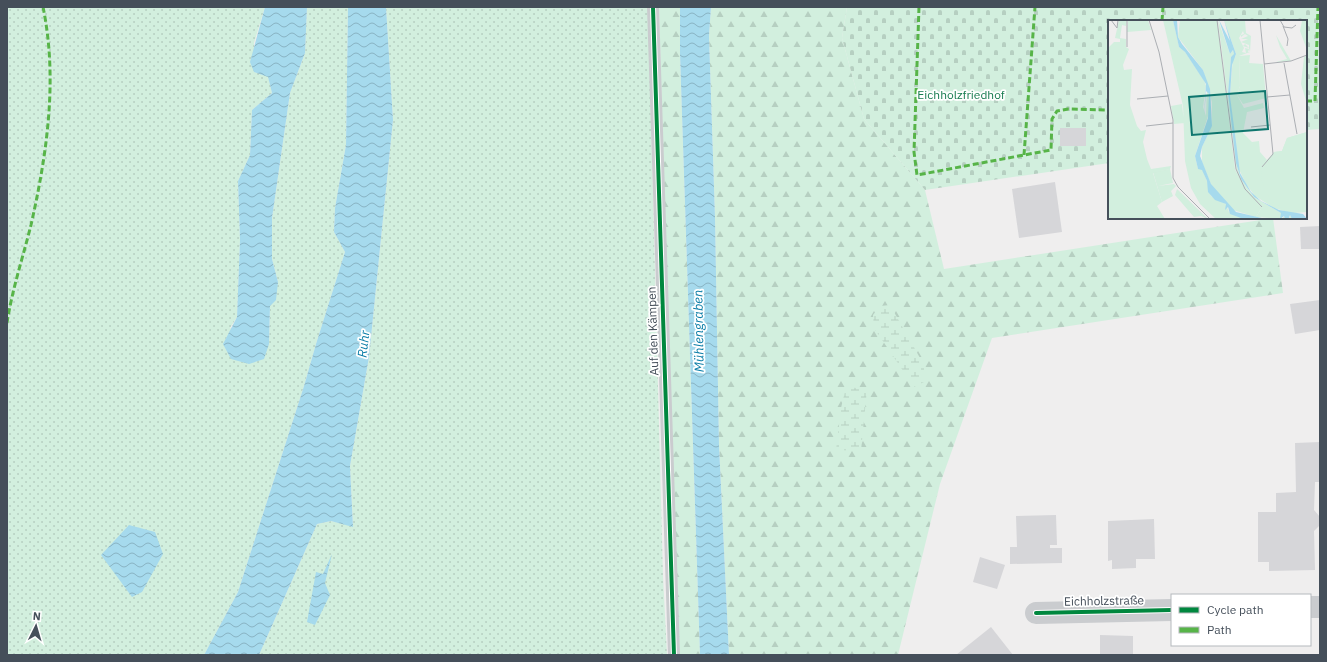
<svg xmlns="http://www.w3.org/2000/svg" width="1327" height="662" viewBox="0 0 1327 662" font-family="'IBM Plex Sans',sans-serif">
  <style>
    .grass { fill: url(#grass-dots) }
    .forest { fill: url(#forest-firs) }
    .wetland { fill: url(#wetland-marsh) }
    .cemetery { fill: url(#cemetery-stones) }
    .water { fill: url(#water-waves) }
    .building { fill: #d6d6d9 }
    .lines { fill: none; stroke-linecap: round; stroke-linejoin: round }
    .lane { stroke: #cacccf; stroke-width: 12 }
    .street { stroke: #cacccf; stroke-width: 22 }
    .quiet { stroke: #57b448; stroke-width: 3; stroke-dasharray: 6 3; stroke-linecap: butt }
    .cycleway-casing { stroke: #fff; stroke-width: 6 }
    .cycleway { stroke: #00873e; stroke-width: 4 }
    .labels { text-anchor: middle; stroke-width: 3.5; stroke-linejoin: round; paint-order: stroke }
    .park-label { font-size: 12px; fill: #167b4f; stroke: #fff }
    .street-label { font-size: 12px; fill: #454f5a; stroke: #fff }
    .water-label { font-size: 13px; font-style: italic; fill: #0b7da7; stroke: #fff }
    .inset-road { fill: none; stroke: #abaeb3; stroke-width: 1 }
    .view { fill: #0f766e; fill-opacity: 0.15; stroke: #0f766e; stroke-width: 2 }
    .inset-edge { fill: none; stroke: #454f5a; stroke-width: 2 }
  </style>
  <defs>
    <pattern id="grass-dots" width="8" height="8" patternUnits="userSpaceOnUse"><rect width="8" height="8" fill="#d2efde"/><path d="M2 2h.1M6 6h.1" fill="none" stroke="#b6cfc1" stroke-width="1.8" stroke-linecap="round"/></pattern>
    <pattern id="forest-firs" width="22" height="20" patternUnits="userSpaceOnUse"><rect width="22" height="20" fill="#d2efde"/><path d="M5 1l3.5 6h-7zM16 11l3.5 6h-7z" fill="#b6cfc1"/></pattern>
    <pattern id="wetland-marsh" width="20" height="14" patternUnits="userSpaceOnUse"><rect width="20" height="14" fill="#d2efde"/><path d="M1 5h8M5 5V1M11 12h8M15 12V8" fill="none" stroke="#b6cfc1"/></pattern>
    <pattern id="cemetery-stones" width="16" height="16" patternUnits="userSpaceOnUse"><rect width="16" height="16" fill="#d2efde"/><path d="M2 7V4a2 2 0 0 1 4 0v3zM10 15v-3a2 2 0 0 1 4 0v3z" fill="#b6cfc1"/></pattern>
    <pattern id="water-waves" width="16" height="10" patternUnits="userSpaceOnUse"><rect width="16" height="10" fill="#a6daed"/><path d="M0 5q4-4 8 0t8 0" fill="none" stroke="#89b3c3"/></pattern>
  </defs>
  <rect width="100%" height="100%" fill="#efeeee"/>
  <g class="grass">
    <path d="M 7,7 L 265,7 L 254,43 L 254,72 L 268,76 L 272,93 L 252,110 L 250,155 L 238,181 L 240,240 L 237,317 L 230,328 L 269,344 L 270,306 L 278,282 L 272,259 L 272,218 L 290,93 L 305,53 L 307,7 L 348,7 L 346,145 L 335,208 L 334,232 L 345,252 L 316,344 L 304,386 L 238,592 L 204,655 L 7,655 Z"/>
    <path d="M 386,7 L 648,7 L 663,576 L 667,655 L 259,655 L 317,524 L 331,521 L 353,526 L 350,466 L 369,357 L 393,120 Z"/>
  </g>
  <g class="forest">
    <path d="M 659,7 L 680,7 L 680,54 L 700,655 L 677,655 Z"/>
    <path d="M 711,7 L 847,7 L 842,38 L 864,119 L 925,190 L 944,269 L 1273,218 L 1283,293 L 992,338 L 940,484 L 898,655 L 729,655 L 719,445 L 715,217 L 709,36 Z"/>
  </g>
  <g class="wetland">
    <path d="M 890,305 L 924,365 L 924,382 L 914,387 L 874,328 L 873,315 L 880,306 Z"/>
    <path d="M 846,387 L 867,389 L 861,451 L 836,450 L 841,408 Z"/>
  </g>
  <path class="cemetery" d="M 847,7 L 1320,7 L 1320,129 L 1306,130 L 1306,21 L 1109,21 L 1109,163 L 925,190 L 864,119 L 842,38 Z"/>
  <g class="water">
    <path d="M 265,7 L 307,7 L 305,53 L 290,93 L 272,218 L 272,259 L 278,282 L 276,300 L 270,306 L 269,344 L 264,359 L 249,364 L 231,359 L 223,344 L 237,317 L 240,240 L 238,181 L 250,155 L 252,110 L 272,93 L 268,77 L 254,72 L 250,62 Z"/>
    <path d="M 348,7 L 386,7 L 393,120 L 369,357 L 350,466 L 353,527 L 331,521 L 317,524 L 259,655 L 204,655 L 238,592 L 304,386 L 316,344 L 345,252 L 334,232 L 335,208 L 346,145 Z"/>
    <path d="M 680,7 L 711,7 L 709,36 L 715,217 L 719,445 L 729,655 L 700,655 L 680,54 Z"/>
    <path d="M 129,525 L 155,532 L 163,554 L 142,592 L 132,597 L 101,555 Z"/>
    <path d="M 332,554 L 325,583 L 330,595 L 315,625 L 307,622 L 316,572 L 323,574 Z"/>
  </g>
  <g class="building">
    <rect x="1060" y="128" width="26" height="18"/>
    <path d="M 1055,182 L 1062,232 L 1019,238 L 1012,189 Z"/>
    <path d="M 1320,226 L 1320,249 L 1301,249 L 1300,227 Z"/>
    <path d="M 1320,300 L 1320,330 L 1295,334 L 1290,304 Z"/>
    <path d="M 1320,442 L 1320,482 L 1315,482 L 1314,510 L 1320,517 L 1320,525 L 1314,531 L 1315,570 L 1269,571 L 1269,562 L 1258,562 L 1258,512 L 1276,512 L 1276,493 L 1296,492 L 1295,443 Z"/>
    <path d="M 1056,515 L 1057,545 L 1050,545 L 1050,548 L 1062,548 L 1062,563 L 1010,564 L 1010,547 L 1017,547 L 1016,516 Z"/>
    <path d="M 1154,519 L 1155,559 L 1136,559 L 1136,568 L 1112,569 L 1112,560 L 1108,561 L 1108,521 Z"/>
    <path d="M 980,557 L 1005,565 L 997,589 L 973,582 Z"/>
    <path d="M 991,627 L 1013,655 L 956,655 Z"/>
    <path d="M 1100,635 L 1133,636 L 1133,655 L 1100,655 Z"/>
  </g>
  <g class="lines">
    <path class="lane" d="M 653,7 L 674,655"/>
    <g class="street">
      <path d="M 1310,607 L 1320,607"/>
      <path d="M 1036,613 L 1172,610"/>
    </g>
    <g class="quiet">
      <path d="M 919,7 L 914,152 L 917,175 L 1051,150 L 1052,119 L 1057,111 L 1068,109 L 1109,110"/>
      <path d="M 1162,21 L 1163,7"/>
      <path d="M 1306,101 L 1315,101 L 1318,7"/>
      <path d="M 1024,155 L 1035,7"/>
      <path d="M 7,323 C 12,290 23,257 31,225 C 47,154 58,79 43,7"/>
    </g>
    <g class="cycleway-casing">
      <g id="cycleway">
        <path d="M 653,7 L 674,655"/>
        <path d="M 1036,613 L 1172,610"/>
      </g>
    </g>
    <use href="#cycleway" class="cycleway"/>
  </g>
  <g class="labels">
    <g class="park-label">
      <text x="961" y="99">Eichholzfriedhof</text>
    </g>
    <g class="street-label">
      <text transform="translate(653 331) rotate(-92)" y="4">Auf den Kämpen</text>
      <text transform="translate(1104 601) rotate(-1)" y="4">Eichholzstraße</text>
    </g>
    <g class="water-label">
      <text transform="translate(698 331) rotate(-91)" y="5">Mühlengraben</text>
      <text transform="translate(363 344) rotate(-84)" y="5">Ruhr</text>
    </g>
  </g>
  <g transform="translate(1108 20)">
    <rect width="199" height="199" fill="#efeeee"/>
    <path d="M 20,0 L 40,0 L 43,10 L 19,12 ZM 55,0 L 65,0 L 71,27 L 77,32 L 96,60 L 98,66 L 95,87 L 98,96 L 99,70 L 101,74 L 102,90 L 87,136 L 90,149 L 94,149 L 99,161 L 103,176 L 118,184 L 121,192 L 128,196 L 143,199 L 108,199 L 92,184 L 83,168 L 77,141 L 75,86 ZM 72,0 L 109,0 L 127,149 L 136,167 L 154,187 L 148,197 L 125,190 L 104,167 L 94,142 L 94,127 L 104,105 L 104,82 L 95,50 L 70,17 ZM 74,84 L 76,103 L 66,104 L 63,86 ZM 62,149 L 65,163 L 50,166 L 66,164 L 68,166 L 63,171 L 65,176 L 54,182 L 45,152 ZM 69,169 L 100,199 L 93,196 L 86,197 L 67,175 Z" fill="#d2efde"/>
    <path d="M 11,0 L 19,0 L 18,6 L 14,5 L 12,18 L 18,19 L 18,27 L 21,29 L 15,45 L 16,50 L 24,49 L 22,85 L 29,106 L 33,111 L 38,110 L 35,122 L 39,139 L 43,149 L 63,146 L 62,149 L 45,153 L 54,182 L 49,186 L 57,199 L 0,199 L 0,28 L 6,22 L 12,22 L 12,19 L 7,18 ZM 110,0 L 122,34 L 125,30 L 127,37 L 128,34 L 116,0 L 137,0 L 138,13 L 143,16 L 142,32 L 131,36 L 132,66 L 129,75 L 136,88 L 155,83 L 156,88 L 139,92 L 135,113 L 144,122 L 151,121 L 152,132 L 159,140 L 166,132 L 174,131 L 179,118 L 199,112 L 199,192 L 187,193 L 186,196 L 184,199 L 174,199 L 176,196 L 177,199 L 179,198 L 179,196 L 181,198 L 183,195 L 184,198 L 186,196 L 182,195 L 180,197 L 178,195 L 177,198 L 177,195 L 175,195 L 173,199 L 148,197 L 154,187 L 136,167 L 129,153 ZM 135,11 L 136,14 L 133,15 L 133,17 L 137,14 L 140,16 L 133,19 L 140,19 L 133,22 L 141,25 L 141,28 L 137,24 L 135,26 L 141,28 L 142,32 L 140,32 L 141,29 L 137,28 L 138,33 L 134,32 L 136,28 L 131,18 ZM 125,36 L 122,76 L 129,143 L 120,73 L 123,37 ZM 128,143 L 138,164 L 147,176 L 166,188 L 186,194 L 174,193 L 173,196 L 173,193 L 146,177 L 133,159 ZM 192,0 L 199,0 L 199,30 L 192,11 L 194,1 ZM 166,5 L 168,15 L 183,41 L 168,42 L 179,39 L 172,27 L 168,15 Z" fill="#d2efde" fill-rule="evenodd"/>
    <path d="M 142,35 L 141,43 L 155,44 L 158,78 L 135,84 L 129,75 L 132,66 L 131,36 Z" fill="#d2efde"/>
    <path d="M 199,35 L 199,84 L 193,64 L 196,37 ZM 199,112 L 199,189 L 179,191 L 163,181 L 153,160 L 154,150 L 165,137 L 166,132 L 174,131 L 179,118 Z" fill="#d2efde"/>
    <path d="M 65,0 L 69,0 L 70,17 L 74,24 L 95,50 L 102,69 L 104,106 L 94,127 L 92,136 L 103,164 L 128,192 L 158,199 L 133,198 L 122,194 L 120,187 L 117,190 L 118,184 L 107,180 L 100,172 L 99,161 L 94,150 L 90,149 L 87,136 L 100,98 L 101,74 L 98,71 L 96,97 L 98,64 L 77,32 L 71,27 ZM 111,0 L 122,21 L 116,0 L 128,34 L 124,45 L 122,76 L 132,153 L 143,172 L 153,181 L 171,190 L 195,194 L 199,199 L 184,199 L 182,195 L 181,198 L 177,199 L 176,196 L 172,199 L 173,193 L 146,177 L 133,159 L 128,143 L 120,73 L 123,37 L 126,34 L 125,30 L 122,34 Z" fill="#a6daed"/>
    <path class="inset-road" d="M 3,0 L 9,8 L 10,0M 41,0 L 51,32 L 65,100 L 65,158 L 70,167 L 102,199M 109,0 L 128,149 L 137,169 L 154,187M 152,0 L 165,134 L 154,147M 172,0 L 176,7 L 184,8 L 188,5M 175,6 L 180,19 L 179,26M 19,27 L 19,0M 176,43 L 189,114M 156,44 L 183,41 L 199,35M 159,77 L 182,75M 29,79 L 60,76M 38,106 L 65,103M 143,107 L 162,105"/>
    <path class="view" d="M 157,71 L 160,109 L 84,115 L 81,77 Z"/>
    <rect width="199" height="199" class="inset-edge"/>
  </g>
  <rect width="1327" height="662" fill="none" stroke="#454f5a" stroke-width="16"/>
  <rect x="1171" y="594" width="140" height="52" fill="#ffffff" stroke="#b5b9bd"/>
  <rect x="1179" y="607" width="20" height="6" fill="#00873e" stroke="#b5b9bd"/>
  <text x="1207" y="614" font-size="12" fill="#454f5a">Cycle path</text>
  <rect x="1179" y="627" width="20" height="6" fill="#57b448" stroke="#b5b9bd"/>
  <text x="1207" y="634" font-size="12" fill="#454f5a">Path</text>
  <g transform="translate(36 626) rotate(5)" stroke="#ffffff" stroke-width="3" paint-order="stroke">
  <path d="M0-3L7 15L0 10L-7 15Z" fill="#454f5a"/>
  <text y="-6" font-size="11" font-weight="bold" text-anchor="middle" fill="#454f5a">N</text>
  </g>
</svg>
